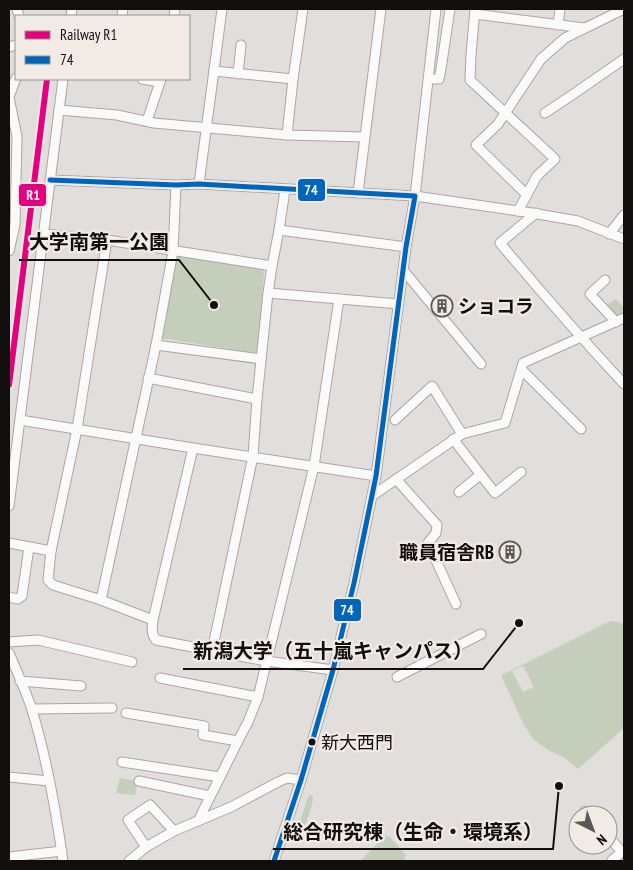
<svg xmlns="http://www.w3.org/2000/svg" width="633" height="870" viewBox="0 0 633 870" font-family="'PT Sans Narrow','Noto Sans JP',sans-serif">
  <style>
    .green { fill: #c4cebb; fill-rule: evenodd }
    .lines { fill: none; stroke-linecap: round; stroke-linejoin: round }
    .minor-casing { stroke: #a9a6a4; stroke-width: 11 }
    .minor { stroke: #fbfafa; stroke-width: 9 }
    .bus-1-casing { stroke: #f2ebe5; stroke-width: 9 }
    .bus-1 { stroke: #0065bd; stroke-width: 5 }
    .rail-1-casing { stroke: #f2ebe5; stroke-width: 10 }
    .rail-1 { stroke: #e5007d; stroke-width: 6 }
    .bus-dot { fill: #110e0d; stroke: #f2ebe5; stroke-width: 2 }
    .labels { text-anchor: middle; stroke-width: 4.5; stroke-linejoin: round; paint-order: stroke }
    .bus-label { font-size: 18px; fill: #110e0d; stroke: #f2ebe5; text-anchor: start }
    .poi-label { font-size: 19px; font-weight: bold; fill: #110e0d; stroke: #f2ebe5; text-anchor: start }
    .leader { fill: none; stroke: #110e0d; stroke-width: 2 }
    .callout-dot { fill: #110e0d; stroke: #f2ebe5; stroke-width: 2 }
    .callout-label { font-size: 20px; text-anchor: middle; font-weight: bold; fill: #110e0d; stroke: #f2ebe5; stroke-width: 4.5; stroke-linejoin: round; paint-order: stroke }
    .line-badge { stroke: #f2ebe5; stroke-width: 2 }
    .badge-label { font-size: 14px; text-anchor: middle; font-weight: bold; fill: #fff }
  </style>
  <rect width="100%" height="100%" fill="#e2dedb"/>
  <g class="green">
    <path d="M 177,256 L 262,269 L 264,273 L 258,350 L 254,353 L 161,338 L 176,258 Z"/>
    <path d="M 616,299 L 624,308 L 624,316 L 616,320 L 604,307 Z"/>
    <path d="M 612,621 L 622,623 L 624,626 L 624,726 L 623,729 L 578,769 L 565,758 L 548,750 L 534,740 L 524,725 L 502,678 L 502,675 L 606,623 ZM 523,666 L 534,687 L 523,692 L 512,671 Z"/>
    <path d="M 120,778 L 138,781 L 135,795 L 116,793 Z"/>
    <path d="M 310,795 L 313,796 L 312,805 L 302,835 L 297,838 L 295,837 L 308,797 Z"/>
    <path d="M 385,836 L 390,837 L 406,855 L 404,861 L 360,861 Z"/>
  </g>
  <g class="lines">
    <g class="minor-casing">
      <g id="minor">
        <path d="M 17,9 L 19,16"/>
        <path d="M 436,9 L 415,196 L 532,213 L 578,221 L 624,239"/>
        <path d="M 475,9 L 471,55 L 470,80 L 555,159 L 537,176 L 518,211"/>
        <path d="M 475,14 L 584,28"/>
        <path d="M 71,16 L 72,9"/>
        <path d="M 122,16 L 123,9"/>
        <path d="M 174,16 L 175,9"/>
        <path d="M 558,25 L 560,9"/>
        <path d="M 9,47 L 16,45"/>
        <path d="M 214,71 L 293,79"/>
        <path d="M 238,74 L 241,45"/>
        <path d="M 142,79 L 160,82"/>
        <path d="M 429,79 L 439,79 L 441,69 L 450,9"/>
        <path d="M 9,97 L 16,78"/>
        <path d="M 9,98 L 17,136 L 15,225 L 9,251"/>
        <path d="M 59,110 L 117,115 L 154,123 L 287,135 L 364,137"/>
        <path d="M 545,113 L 575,93 L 624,59"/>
        <path d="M 147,121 L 161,79"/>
        <path d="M 287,135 L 293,79 L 303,9"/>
        <path d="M 50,180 L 176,185 L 199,184 L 415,196 L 406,247 L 376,476 L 354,583 L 333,670 L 301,780 L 274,861"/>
        <path d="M 199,184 L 222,9"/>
        <path d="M 358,193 L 381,9"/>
        <path d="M 527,195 L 476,145 L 498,124 L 541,59 L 565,38 L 622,10 L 624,9"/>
        <path d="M 536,213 L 500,243 C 540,291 581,338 624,384"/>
        <path d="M 279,230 L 406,247"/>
        <path d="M 44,234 L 107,240 L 272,266"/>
        <path d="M 609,234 L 624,215"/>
        <path d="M 404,271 L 481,364"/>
        <path d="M 605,280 L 590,294 L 616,322"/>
        <path d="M 268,293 L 399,304"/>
        <path d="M 156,345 L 261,359"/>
        <path d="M 522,370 L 581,429"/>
        <path d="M 148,378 L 257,399"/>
        <path d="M 20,420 L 193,448 L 376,476"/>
        <path d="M 395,420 L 432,386 L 462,434"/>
        <path d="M 453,439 L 495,493 L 521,472"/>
        <path d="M 193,448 L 153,620 C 152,627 151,634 156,640 L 266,661 L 333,670"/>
        <path d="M 396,479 L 437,525 L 436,533 L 428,543 L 456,604"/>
        <path d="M 459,492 L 480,475"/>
        <path d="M 372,496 L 462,434 L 505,423 L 523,363 L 624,318"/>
        <path d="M 9,506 L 63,79"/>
        <path d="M 9,543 L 51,551 L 48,580 L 53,585 L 101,600 L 153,620"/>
        <path d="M 51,551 L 77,429 L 107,240"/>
        <path d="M 9,597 L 18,599 L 22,596 L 29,547"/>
        <path d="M 101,600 L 156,345 L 173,251 L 176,185"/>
        <path d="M 9,642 L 38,640 L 132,662"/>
        <path d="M 212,651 L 253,456 L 257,399 L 268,293 L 272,266 L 279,230 L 285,190"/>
        <path d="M 9,653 C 17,672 26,691 32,710 C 47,759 56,811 63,861"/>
        <path d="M 397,677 L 481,634"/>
        <path d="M 160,678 L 258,697"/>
        <path d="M 20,681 L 81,686"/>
        <path d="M 32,709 L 112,708"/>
        <path d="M 126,713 L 204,726 L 203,735 L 238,741"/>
        <path d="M 122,762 L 220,777"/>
        <path d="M 9,777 L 49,781"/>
        <path d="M 139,781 L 210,796"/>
        <path d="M 585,811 L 589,815"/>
        <path d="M 200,820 L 200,817 L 238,741 L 248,722 L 258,697 L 314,466 L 339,299"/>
        <path d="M 608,836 L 622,852 L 612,860 L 612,861"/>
        <path d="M 146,847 L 128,820 L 150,805 L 174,831"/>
        <path d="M 9,857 L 62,851"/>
        <path d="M 129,861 L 146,847 L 174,831 L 231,807 L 278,782 L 287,778 L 301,780"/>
      </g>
    </g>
    <use href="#minor" class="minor"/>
    <g class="bus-1-casing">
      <path id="bus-1" d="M 50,180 L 176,185 L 199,184 L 415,196 L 406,247 L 376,476 L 354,583 L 333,670 L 301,780 L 274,861"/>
    </g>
    <use href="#bus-1" class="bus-1"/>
    <g class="rail-1-casing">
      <path id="rail-1" d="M 9,385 L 47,79"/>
    </g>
    <use href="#rail-1" class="rail-1"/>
  </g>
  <defs>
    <g id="building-ring" transform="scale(1.125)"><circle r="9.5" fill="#f2ebe5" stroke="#5a5755" stroke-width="1.5"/><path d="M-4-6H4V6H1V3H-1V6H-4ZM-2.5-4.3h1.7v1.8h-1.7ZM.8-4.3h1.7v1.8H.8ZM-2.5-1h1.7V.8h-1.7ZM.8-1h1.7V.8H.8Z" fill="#5a5755"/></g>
  </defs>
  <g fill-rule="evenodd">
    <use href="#building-ring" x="442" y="306"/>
    <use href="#building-ring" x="510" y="552"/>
  </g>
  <circle class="bus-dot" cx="312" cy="742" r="4.5"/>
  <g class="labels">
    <g class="bus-label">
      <text x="321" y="749">新大西門</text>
    </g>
    <g class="poi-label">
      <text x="458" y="313">ショコラ</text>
      <text x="494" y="559" text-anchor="end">職員宿舎RB</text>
    </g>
  </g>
  <path class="leader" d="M214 305L179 260H19M519 623L483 669H183M559 786L553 849H273"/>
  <g class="callout-dot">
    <circle cx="214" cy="305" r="5"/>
    <circle cx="519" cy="623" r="5"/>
    <circle cx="559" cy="786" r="5"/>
  </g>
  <g class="callout-label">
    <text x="99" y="249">大学南第一公園</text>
    <text x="333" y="658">新潟大学（五十嵐キャンパス）</text>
    <text x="413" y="839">総合研究棟（生命・環境系）</text>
  </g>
  <g class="line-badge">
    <rect x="297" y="178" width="29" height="24" rx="5" fill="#0065bd"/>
    <rect x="18" y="183" width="29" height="24" rx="5" fill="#e5007d"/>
    <rect x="333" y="598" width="29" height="24" rx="5" fill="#0065bd"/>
  </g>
  <g class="badge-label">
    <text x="311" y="195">74</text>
    <text x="33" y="200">R1</text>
    <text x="347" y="615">74</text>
  </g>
  <rect width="633" height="870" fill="none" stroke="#110e0d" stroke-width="20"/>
  <rect x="15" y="15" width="175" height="65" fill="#f2ebe5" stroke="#98938f"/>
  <rect x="25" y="31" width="25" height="8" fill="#e5007d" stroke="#98938f"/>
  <text x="60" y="40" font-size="15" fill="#110e0d">Railway R1</text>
  <rect x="25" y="56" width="25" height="8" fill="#0065bd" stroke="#98938f"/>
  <text x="60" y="65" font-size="15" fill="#110e0d">74</text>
  <g transform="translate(593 830) rotate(138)"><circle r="24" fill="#f2ebe5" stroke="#98938f"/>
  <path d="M0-4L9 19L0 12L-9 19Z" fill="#5a5755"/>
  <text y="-8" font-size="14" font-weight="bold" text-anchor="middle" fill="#110e0d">N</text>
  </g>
</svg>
